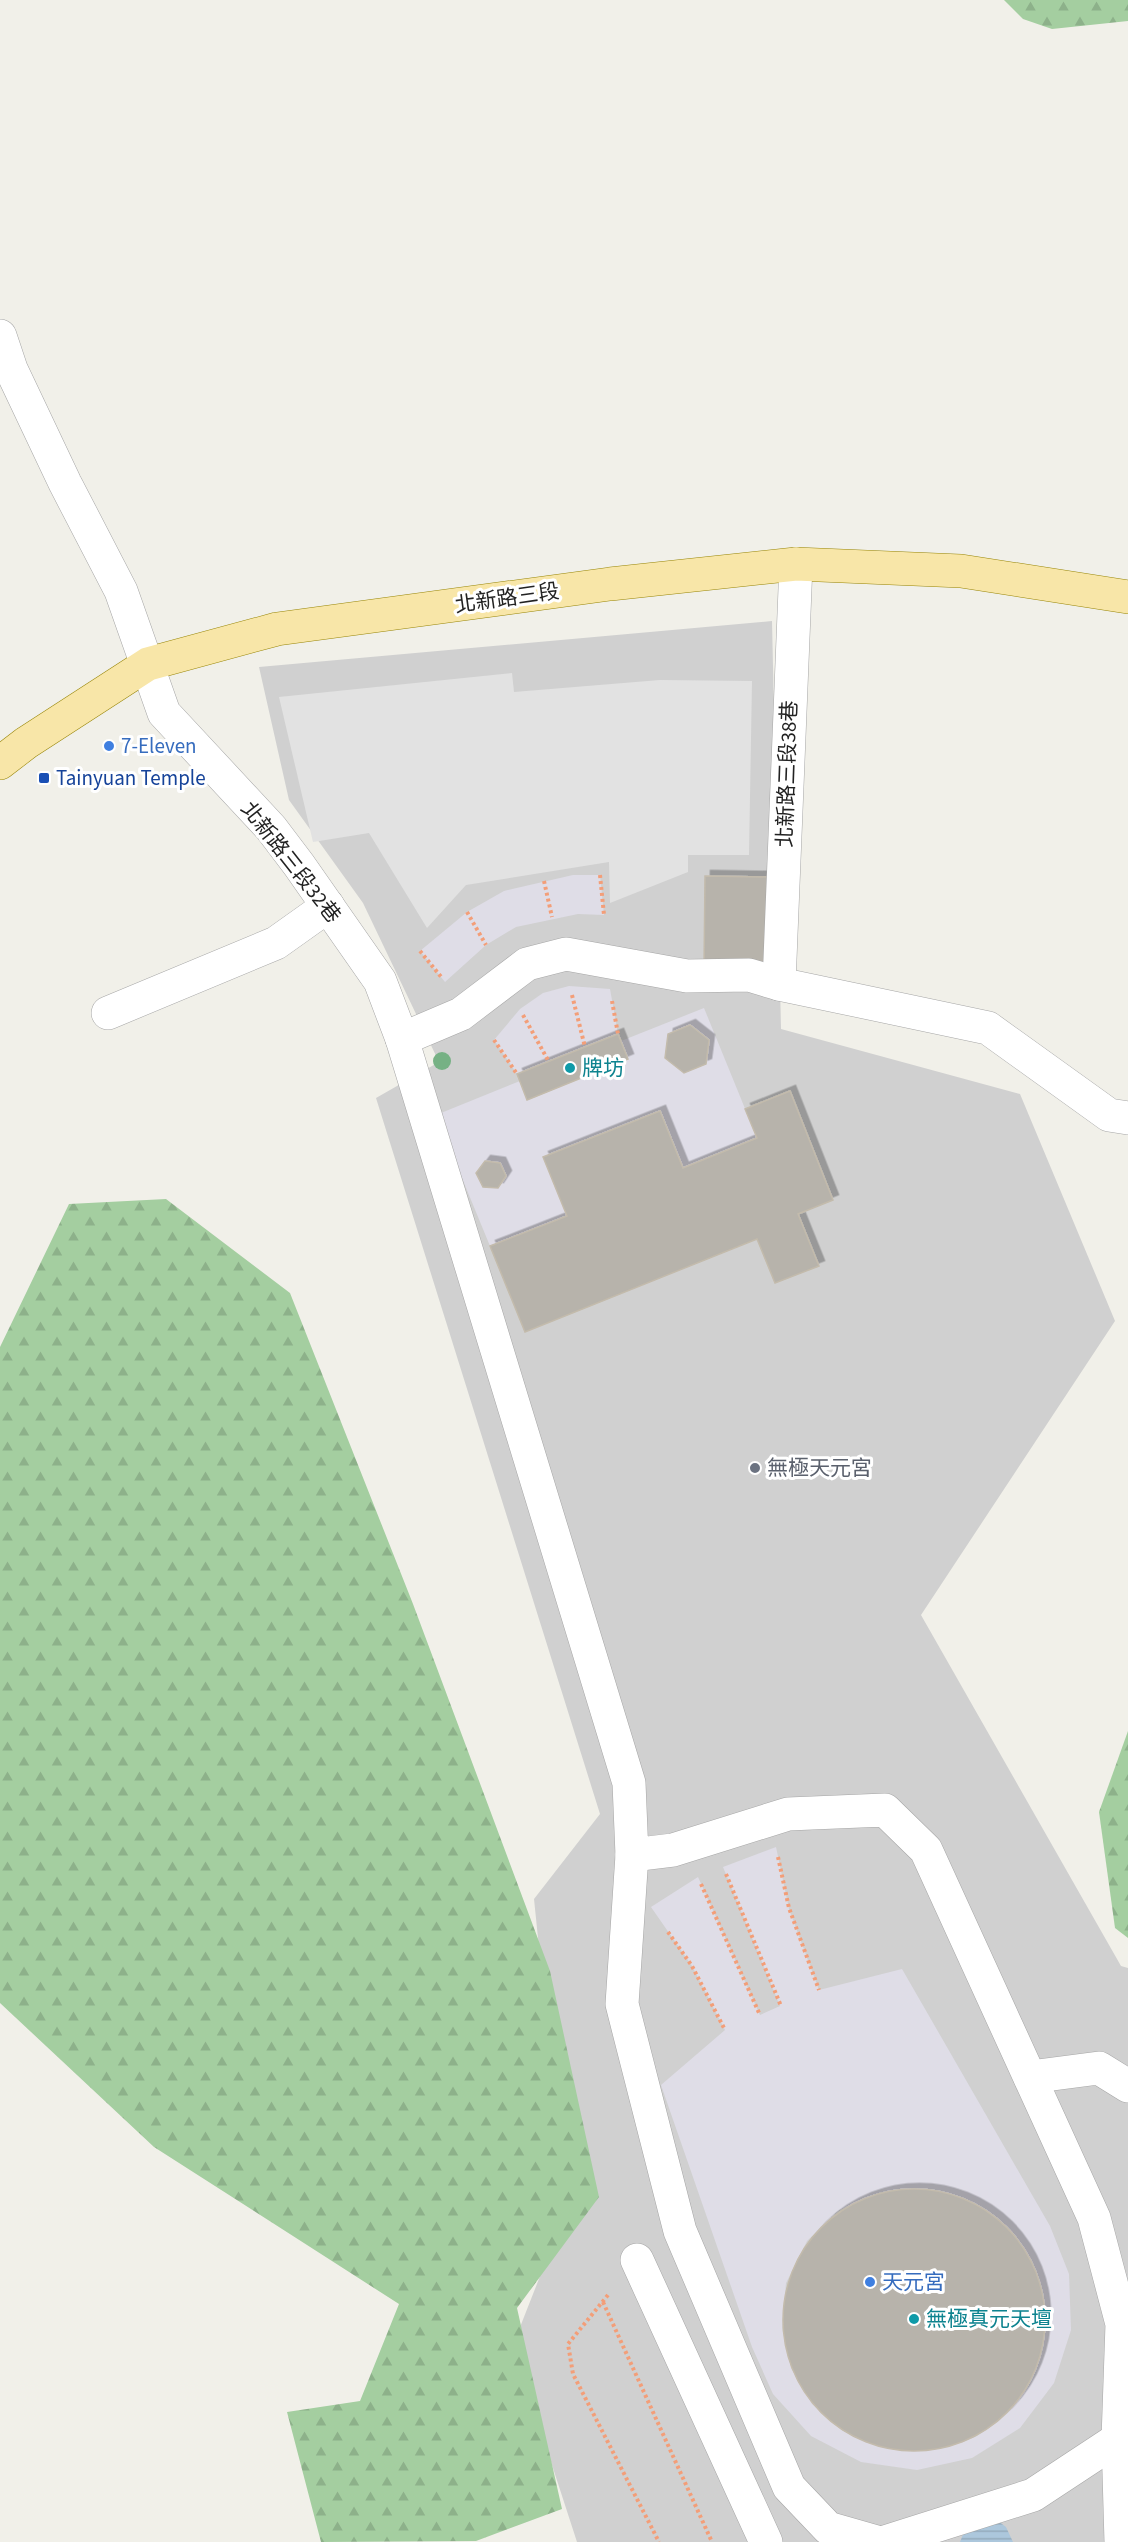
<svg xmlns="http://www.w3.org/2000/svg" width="1128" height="2542" viewBox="0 0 1128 2542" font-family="'Source Sans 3','Noto Sans TC',sans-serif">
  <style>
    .religious { fill: #d0d0d0 }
    .forest { fill: url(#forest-firs) }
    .parking { fill: #e2e2e2 }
    .plaza { fill: #dfdde7; fill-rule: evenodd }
    .water { fill: url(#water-rules) }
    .building { fill: #b7b3ab; stroke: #c3bbac; stroke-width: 1.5; filter: url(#shadow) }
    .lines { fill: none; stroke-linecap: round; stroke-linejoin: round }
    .minor-casing { stroke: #a6a6a6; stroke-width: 34 }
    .major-casing { stroke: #988608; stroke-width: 34 }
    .path { stroke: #f39e78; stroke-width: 4; stroke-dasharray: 3 3; stroke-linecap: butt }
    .minor { stroke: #fff; stroke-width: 33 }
    .major { stroke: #f8e6a8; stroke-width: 33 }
    .tree { fill: #76b184 }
    .shop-dot { fill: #3f7fe0; stroke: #fff; stroke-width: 2 }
    .transit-dot { fill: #1a4fb4; stroke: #fff; stroke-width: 2 }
    .culture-dot { fill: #0f9aa8; stroke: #fff; stroke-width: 2 }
    .worship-dot { fill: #6b7280; stroke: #fff; stroke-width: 2 }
    .labels { text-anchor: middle; stroke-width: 6; stroke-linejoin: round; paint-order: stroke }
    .street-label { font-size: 21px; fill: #222; stroke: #fff }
    .shop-label { font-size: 21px; fill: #366cbe; stroke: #fff; text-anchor: start }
    .transit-label { font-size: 21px; fill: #164399; stroke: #fff; text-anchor: start }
    .culture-label { font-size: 21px; fill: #0d838f; stroke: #fff; text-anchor: start }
    .worship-label { font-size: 21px; fill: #5b616d; stroke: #fff; text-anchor: start }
  </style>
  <defs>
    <pattern id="forest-firs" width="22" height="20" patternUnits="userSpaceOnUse" patternTransform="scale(1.5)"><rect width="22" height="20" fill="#a4cea0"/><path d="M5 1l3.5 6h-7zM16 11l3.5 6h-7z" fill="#8db18a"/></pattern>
    <pattern id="water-rules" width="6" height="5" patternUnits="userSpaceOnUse" patternTransform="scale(1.5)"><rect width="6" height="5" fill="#acc7dc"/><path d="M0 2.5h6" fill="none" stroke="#94abbc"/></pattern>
    <filter id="shadow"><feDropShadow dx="5.5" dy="-5.5" stdDeviation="0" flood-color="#0004"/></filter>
  </defs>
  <rect width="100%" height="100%" fill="#f1f0e9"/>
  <path class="religious" d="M 772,621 L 781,1029 L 1020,1094 L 1115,1321 L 921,1615 L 1121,1966 L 1128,1968 L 1128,2542 L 577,2542 L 513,2345 L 566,2210 L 534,1899 L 600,1814 L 376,1098 L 439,1062 L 363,903 L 289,800 L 259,667 Z"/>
  <g class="forest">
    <path d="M 1004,0 L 1128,0 L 1128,21 L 1052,29 L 1023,19 Z"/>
    <path d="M 166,1199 L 290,1293 L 413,1604 L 550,1971 L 599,2197 L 517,2308 L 562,2509 L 476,2541 L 321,2542 L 287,2412 L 360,2401 L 399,2304 L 154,2147 L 0,2003 L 0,1347 L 69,1204 Z"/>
    <path d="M 1128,1731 L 1128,1938 L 1115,1928 L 1099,1812 Z"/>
  </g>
  <path class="parking" d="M 512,673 L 514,692 L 660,680 L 752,681 L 749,855 L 688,855 L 688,872 L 610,903 L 609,862 L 466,885 L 427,928 L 369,833 L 313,842 L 279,697 Z"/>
  <g class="plaza">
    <path d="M 573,875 L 600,875 L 604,915 L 578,914 L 516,927 L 486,945 L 445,982 L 420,951 L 467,912 L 504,891 Z"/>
    <path d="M 569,986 L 610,989 L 618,1034 L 517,1074 L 494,1040 L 520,1009 L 543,993 Z"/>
    <path d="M 704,1008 L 757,1138 L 683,1168 L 659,1111 L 543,1157 L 567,1216 L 490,1246 L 436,1115 L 520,1081 L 528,1100 L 628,1059 L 621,1041 ZM 690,1025 L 709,1040 L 706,1064 ZM 485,1161 L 500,1163 L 506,1176 L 498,1188 L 483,1187 L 476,1173 Z"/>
    <path d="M 776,1847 L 789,1909 L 819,1990 L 902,1969 L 1050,2226 L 1069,2274 L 1071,2330 L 1054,2383 L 1020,2428 L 972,2458 L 917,2470 L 861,2462 L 811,2436 L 773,2394 L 752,2347 L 661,2085 L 725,2030 L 692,1966 L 651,1907 L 698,1877 L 760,2015 L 780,2006 L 723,1867 ZM 927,2189 L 971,2201 L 1008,2228 L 1034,2266 L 1045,2310 L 1042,2352 L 1026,2390 L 999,2421 L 977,2436 L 963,2442 L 923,2451 L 882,2447 L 843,2431 L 812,2404 L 791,2368 L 782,2328 L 786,2283 L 807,2241 L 839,2210 L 881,2192 Z"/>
  </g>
  <path class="water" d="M 998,2521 L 1006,2527 L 1013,2542 L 960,2542 L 964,2532 Z"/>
  <g class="building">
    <path d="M 705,876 L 771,877 L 770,970 L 704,969 Z"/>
    <path d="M 690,1025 L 709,1040 L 706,1064 L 684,1073 L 665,1058 L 668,1034 Z"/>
    <path d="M 618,1034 L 628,1059 L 527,1100 L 517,1074 Z"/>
    <path d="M 790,1091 L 833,1200 L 798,1214 L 819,1266 L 775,1283 L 757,1239 L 525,1332 L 490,1246 L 567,1216 L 543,1157 L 660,1111 L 683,1168 L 757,1138 L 745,1109 Z"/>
    <path d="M 485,1161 L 500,1163 L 506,1176 L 498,1188 L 483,1187 L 476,1173 Z"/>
    <circle cx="914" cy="2320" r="131"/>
  </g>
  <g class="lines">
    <g class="minor-casing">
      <g id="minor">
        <path d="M 0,336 L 11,369 L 65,483 L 121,591 L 164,713 L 271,828 L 299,865 L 380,981 L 402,1039 L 629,1783 L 632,1855 L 673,1850 L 788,1814 L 885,1810 L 926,1850 L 1094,2218 L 1122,2324 L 1118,2439 L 1121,2542"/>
        <path d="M 779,984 L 796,564"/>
        <path d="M 108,1013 L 276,943 L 328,906"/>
        <path d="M 402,1039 L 461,1014 L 527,964 L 566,954 L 687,976 L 749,975 L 779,984 L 988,1028 L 1109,1115 L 1128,1118"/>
        <path d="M 632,1855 L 622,2004 L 680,2231 L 789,2487 L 828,2528 L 877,2542"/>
        <path d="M 1030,2077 L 1099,2068 L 1128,2086"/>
        <path d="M 637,2260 L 766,2542"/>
        <path d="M 885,2542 L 1033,2495 L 1118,2439 L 1128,2440"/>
      </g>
    </g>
    <g class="major-casing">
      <path id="major" d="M 0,763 L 26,743 L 148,664 L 277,629 L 610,584 L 796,564 L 961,571 L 1128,597"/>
    </g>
    <g class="path">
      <path d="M 600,875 L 604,915"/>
      <path d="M 544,881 L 552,917"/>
      <path d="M 467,912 L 486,945"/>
      <path d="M 420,951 L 442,978"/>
      <path d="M 572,995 L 585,1047"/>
      <path d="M 612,1001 L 618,1034"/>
      <path d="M 523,1015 L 549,1062"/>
      <path d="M 494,1040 L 517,1074"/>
      <path d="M 778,1857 L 789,1908 L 819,1990"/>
      <path d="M 726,1874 L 781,2006"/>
      <path d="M 701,1884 L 760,2015"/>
      <path d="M 668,1932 L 692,1966 L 725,2030"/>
      <path d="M 608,2295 L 568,2344 L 573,2374 L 659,2542"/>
      <path d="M 603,2302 L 712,2542"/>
    </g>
    <use href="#minor" class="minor"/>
    <use href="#major" class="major"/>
  </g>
  <circle class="tree" cx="442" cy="1061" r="9"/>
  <g class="shop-dot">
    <circle cx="109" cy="746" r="6"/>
    <circle cx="870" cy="2282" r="6"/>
  </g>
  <rect class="transit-dot" x="38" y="772" width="12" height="12" rx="3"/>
  <g class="culture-dot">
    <circle cx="570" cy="1068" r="6"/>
    <circle cx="914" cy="2319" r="6"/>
  </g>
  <circle class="worship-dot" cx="755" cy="1468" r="6"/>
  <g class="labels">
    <g class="street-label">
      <text transform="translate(507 598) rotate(-8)" y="7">北新路三段</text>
      <text transform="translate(787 774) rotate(-88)" y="7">北新路三段38巷</text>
      <text transform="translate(291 862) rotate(52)" y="7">北新路三段32巷</text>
    </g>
    <g class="shop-label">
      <text x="121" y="753">7-Eleven</text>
      <text x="882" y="2289">天元宮</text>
    </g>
    <g class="transit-label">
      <text x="56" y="785">Tainyuan Temple</text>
    </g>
    <g class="culture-label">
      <text x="582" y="1075">牌坊</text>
      <text x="926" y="2326">無極真元天壇</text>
    </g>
    <g class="worship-label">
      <text x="767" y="1475">無極天元宮</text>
    </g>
  </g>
</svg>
